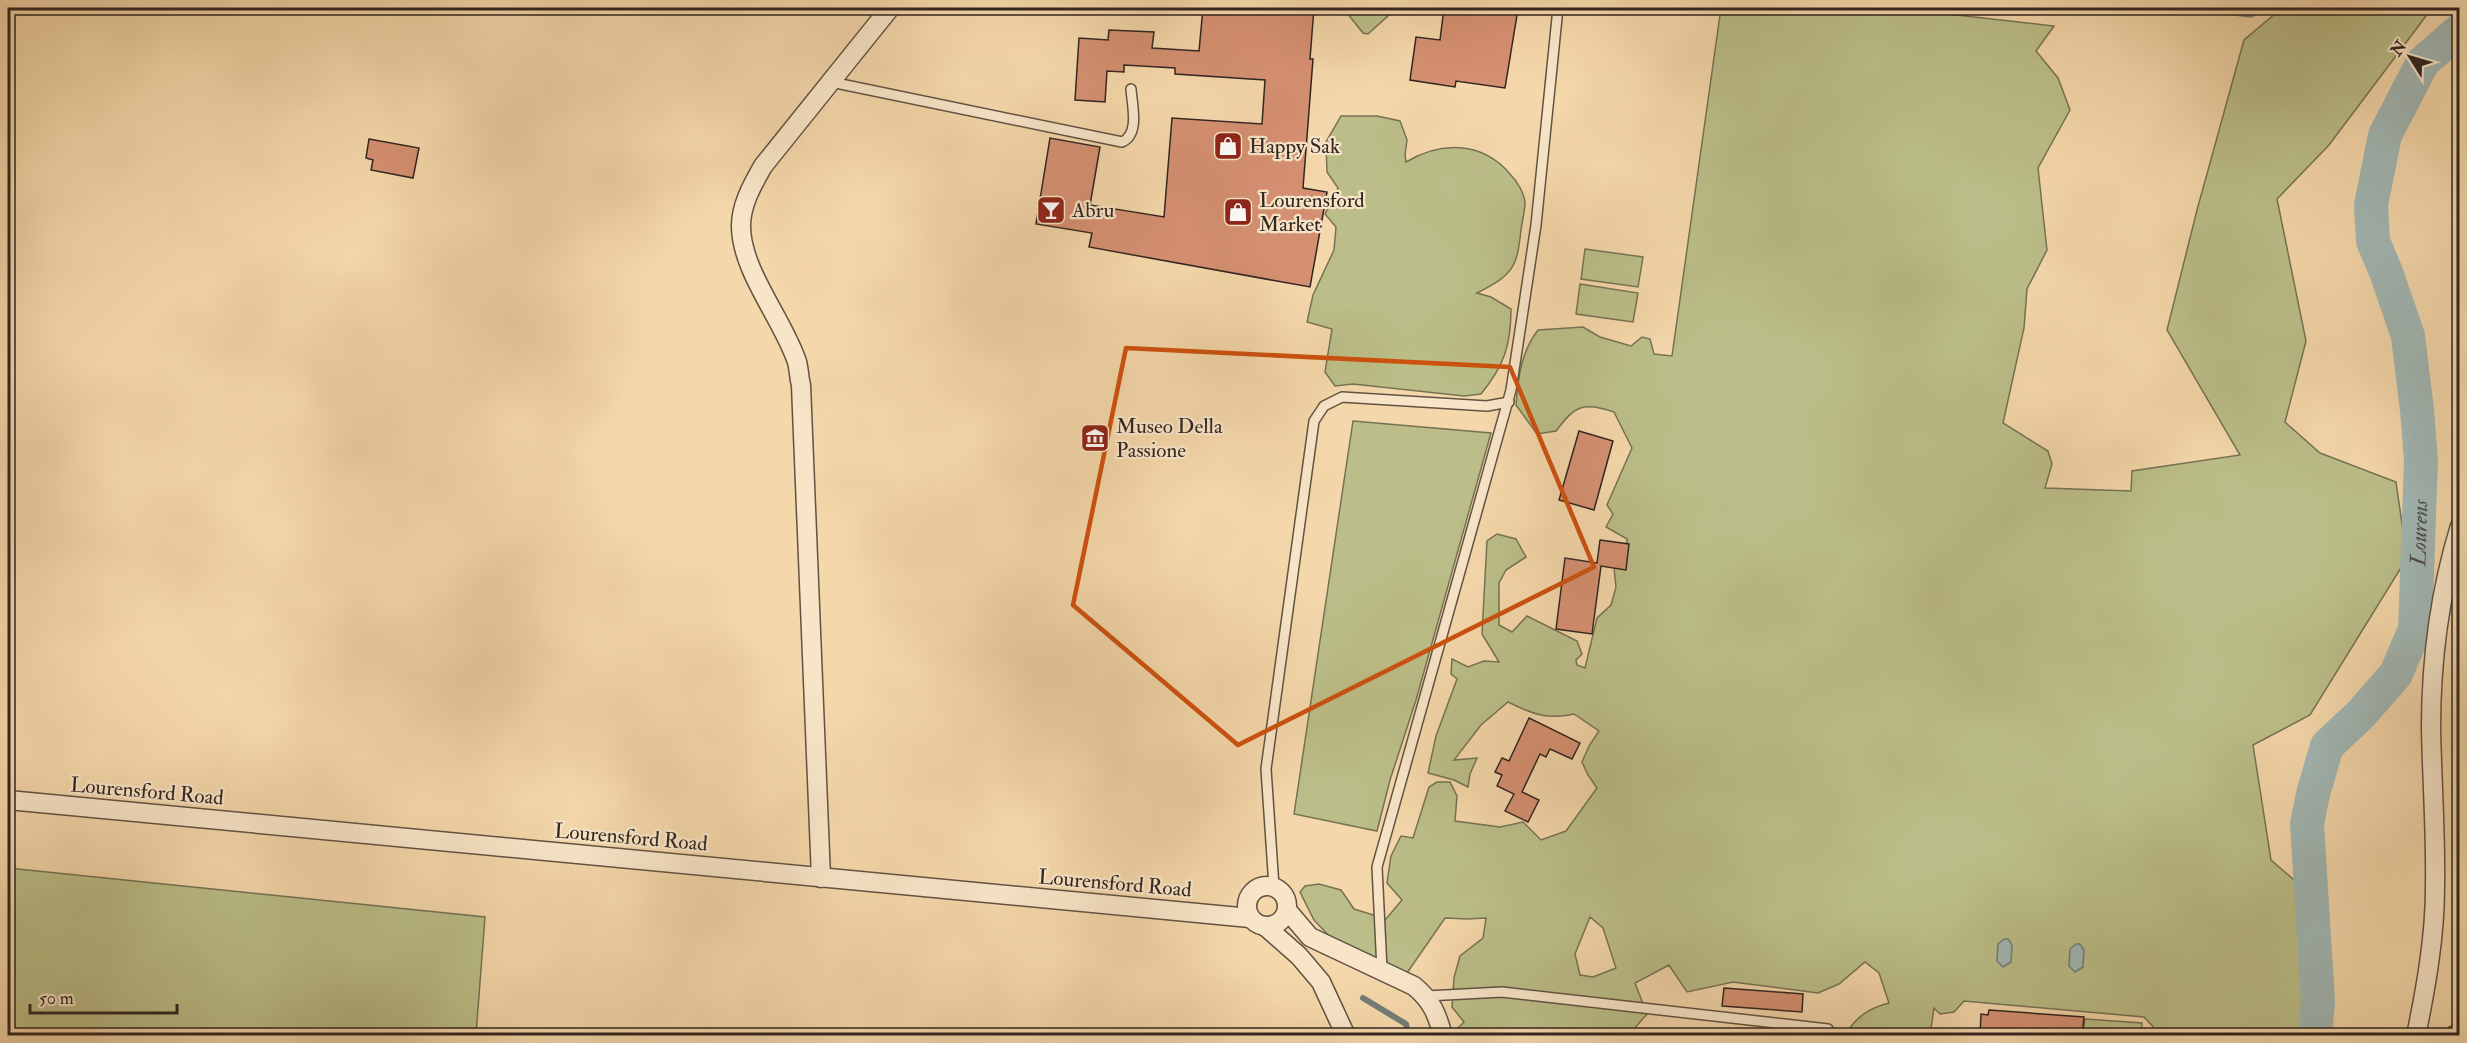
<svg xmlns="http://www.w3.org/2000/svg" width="2467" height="1043" viewBox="0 0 2467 1043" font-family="'IM FELL Double Pica',serif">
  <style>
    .green { fill: #bbbe88; stroke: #767254; stroke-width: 1.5; fill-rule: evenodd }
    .water { fill: #a1b7b4; stroke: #747d79; stroke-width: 1.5 }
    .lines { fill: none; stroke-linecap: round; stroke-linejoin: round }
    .stream { stroke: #747d79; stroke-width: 6 }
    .river { stroke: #a1b7b4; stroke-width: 34 }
    .building { fill: #d59071; stroke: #312521; stroke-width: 1.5 }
    .service-casing { stroke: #625243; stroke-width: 12 }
    .minor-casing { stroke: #625243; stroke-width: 21 }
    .service { stroke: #f8e5c8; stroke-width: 9 }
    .minor { stroke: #f8e5c8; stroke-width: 18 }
    .marked { fill: none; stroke: #cd510f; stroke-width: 4.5; stroke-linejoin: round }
    .labels { text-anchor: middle; stroke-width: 4.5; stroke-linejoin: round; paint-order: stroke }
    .poi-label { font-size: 21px; fill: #312521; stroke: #f8e5c8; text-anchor: start }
    .street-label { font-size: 21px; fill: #312521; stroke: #f8e5c8 }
    .water-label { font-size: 22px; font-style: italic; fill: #4d4a46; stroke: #f8e5c8 }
  </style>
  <rect width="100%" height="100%" fill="#f4d7aa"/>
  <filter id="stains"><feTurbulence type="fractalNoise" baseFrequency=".00333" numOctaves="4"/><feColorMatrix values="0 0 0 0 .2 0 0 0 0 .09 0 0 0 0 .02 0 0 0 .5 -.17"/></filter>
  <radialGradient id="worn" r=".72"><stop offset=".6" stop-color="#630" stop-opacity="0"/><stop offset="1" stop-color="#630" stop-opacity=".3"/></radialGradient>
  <g class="green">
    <path d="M 1343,8 L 1391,8 L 1390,14 L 1368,34 L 1363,33 Z"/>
    <path d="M 1721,8 L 1894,8 L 2054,26 L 2036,51 L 2058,78 L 2070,110 L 2038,168 L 2047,250 L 2027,289 L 2024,328 L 2003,423 L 2048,451 L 2052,464 L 2045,488 L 2131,491 L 2132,471 L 2240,455 L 2167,330 L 2197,210 L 2244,40 L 2282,8 L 2432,8 L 2329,145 L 2277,199 L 2306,341 L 2285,422 L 2320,453 L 2396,482 L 2407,558 L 2310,715 L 2253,745 L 2271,860 L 2300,885 L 2305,973 L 2301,1035 L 2161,1035 L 2144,1017 L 1964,1001 L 1954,1012 L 1940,1014 L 1934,1008 L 1930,1035 L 1845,1035 C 1856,1017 1869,1008 1889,1003 L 1879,973 L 1865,962 L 1839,984 L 1818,993 L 1733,982 L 1687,992 L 1669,965 L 1635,983 L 1647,1014 L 1634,1029 L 1634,1035 L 1455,1035 L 1455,1031 L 1464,1022 L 1452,1007 L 1454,978 L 1460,956 L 1483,938 L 1486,918 L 1467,919 L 1445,918 L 1407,973 L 1331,938 L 1314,920 L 1300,892 L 1305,886 L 1319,884 L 1341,890 L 1354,909 L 1386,919 L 1402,900 L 1387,883 L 1391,856 L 1401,836 L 1413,838 L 1429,787 L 1437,782 L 1450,782 L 1457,796 L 1455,821 L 1500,827 L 1523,822 L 1541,840 L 1566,831 L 1597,788 L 1588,775 L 1582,762 L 1589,746 L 1599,731 L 1574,714 C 1547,720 1532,714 1508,702 L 1481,725 L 1454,760 L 1477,758 L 1470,774 L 1468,787 L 1454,780 L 1428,773 L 1436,736 L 1457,679 L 1451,674 L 1452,659 L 1468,667 L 1484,661 L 1499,662 L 1482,634 L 1487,541 L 1497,534 L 1516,539 L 1526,557 L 1506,570 L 1499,583 L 1499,625 L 1512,632 L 1527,616 L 1577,641 L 1582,654 L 1576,660 L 1577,665 L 1585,668 L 1597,618 L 1611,605 L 1616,587 L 1614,568 L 1627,553 L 1627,539 L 1606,527 L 1613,514 L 1607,505 L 1632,448 L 1614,412 C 1582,402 1576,405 1556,431 L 1537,434 L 1516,405 C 1518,378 1521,352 1538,330 L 1583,327 L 1600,337 L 1631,346 L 1642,337 L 1650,339 L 1654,354 L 1672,356 ZM 1590,917 L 1603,928 L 1616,968 L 1593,977 L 1580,975 L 1575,954 Z"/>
    <path d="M 1341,116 L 1377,116 L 1400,121 L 1407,140 L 1405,155 L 1406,162 C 1441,141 1482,141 1510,174 C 1517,181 1524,193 1525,202 C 1525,211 1522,221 1521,230 C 1517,269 1512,275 1477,293 L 1491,297 L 1511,309 C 1511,345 1504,366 1481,394 L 1464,396 L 1353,384 L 1335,386 L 1325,372 L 1332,329 L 1307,322 L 1313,295 L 1334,250 L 1336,227 L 1325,214 L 1338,188 L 1327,172 L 1326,142 Z"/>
    <path d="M 1585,249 L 1643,257 L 1638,287 L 1581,279 Z"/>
    <path d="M 1580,284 L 1638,293 L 1633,322 L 1576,314 Z"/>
    <path d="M 1353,421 L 1491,433 L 1416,700 L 1390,780 L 1377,831 L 1294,814 Z"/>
    <path d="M 8,868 L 485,917 L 476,1035 L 8,1035 Z"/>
    <path d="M 2085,1019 L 2142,1023 L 2141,1035 L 2083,1035 Z"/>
  </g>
  <g class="water">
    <path d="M 2176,8 L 2273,8 L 2251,17 Z"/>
    <path d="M 2004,939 L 2008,939 L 2012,945 L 2011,962 L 2003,967 L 1997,961 L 1998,944 Z"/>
    <path d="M 2076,944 L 2080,944 L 2084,950 L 2083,967 L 2075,972 L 2069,966 L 2070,949 Z"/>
  </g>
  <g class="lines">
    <path class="stream" d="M 1363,998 L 1406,1024 L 1408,1036"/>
    <path class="river" id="s1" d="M 2315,1036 L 2318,1002 L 2307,824 L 2313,794 L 2327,746 L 2361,714 L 2396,674 L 2415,629 L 2421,460 L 2417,410 L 2408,336 L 2386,272 L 2373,241 L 2371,205 L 2385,135 L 2423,62 L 2460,30"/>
  </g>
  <g class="building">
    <path d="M 1203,8 L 1314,8 L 1310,59 L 1313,59 L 1303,188 L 1327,192 L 1310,287 L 1089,247 L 1092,233 L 1036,224 L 1050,138 L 1100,147 L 1090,205 L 1164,217 L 1172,118 L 1262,124 L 1265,80 L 1175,74 L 1175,68 L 1124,65 L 1124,72 L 1107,71 L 1105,102 L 1075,100 L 1079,38 L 1108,40 L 1109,30 L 1154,32 L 1152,48 L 1199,51 Z"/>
    <path d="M 1444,8 L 1518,9 L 1505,88 L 1456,81 L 1455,87 L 1410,80 L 1416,37 L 1440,40 Z"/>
    <path d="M 369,139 L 419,148 L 413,178 L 371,170 L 373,160 L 366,158 Z"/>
    <path d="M 1579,431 L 1613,441 L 1594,510 L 1559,500 Z"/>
    <path d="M 1600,540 L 1629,544 L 1626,570 L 1601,566 L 1592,634 L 1556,629 L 1565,558 L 1597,563 Z"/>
    <path d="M 1529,718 L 1580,743 L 1572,759 L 1550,749 L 1546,757 L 1540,754 L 1522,792 L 1539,800 L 1528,822 L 1505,811 L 1514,794 L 1497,786 L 1502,775 L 1495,772 L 1502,758 L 1509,761 Z"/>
    <path d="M 1724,988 L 1803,994 L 1802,1012 L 1722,1006 Z"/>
    <path d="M 1989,1010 L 2084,1017 L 2082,1035 L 1980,1035 L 1981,1014 L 1988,1015 Z"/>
  </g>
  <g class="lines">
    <g class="service-casing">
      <g id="service">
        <path d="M 831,82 L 1122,142 C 1140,134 1132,105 1131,89"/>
        <path d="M 1274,887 L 1266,769 L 1314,421 L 1324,406 L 1342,397 L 1487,406 L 1509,402"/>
        <path d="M 1382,970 L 1377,867 L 1511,390 L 1536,225 L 1558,8"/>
        <path d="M 1426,996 L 1502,992 L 1828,1029"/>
      </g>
    </g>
    <g class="minor-casing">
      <g id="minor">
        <path d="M 8,800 L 1250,918"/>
        <path d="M 821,878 L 801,385 C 799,378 799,369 797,362 C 784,321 741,271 741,226 C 741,204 753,184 763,166 L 890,8"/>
        <circle cx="1267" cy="906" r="20"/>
        <path d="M 1287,910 L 1310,937 L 1414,986 C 1432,1001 1437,1014 1443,1036"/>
        <path d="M 1266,927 L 1299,956 L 1321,982 L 1346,1036"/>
        <path d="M 2416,1036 C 2426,987 2435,937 2435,887 C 2436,834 2432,781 2431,728 C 2431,660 2440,591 2460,526"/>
        <path d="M 2453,1036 L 2460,1033"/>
      </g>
    </g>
    <use href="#service" class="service"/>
    <use href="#minor" class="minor"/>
  </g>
  <path class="marked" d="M 1126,348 L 1510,367 L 1594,567 L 1238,745 L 1073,605 Z"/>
  <defs>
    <g id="shop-square" transform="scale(1.5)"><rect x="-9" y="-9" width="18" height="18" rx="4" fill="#8f2418" stroke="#f8e5c8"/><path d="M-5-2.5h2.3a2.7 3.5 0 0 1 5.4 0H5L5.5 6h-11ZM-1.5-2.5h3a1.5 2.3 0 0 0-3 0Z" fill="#fff"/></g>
    <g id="bar-square" transform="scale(1.5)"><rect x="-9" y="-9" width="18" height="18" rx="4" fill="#8f2418" stroke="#f8e5c8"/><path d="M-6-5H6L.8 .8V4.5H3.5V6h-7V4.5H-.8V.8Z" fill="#fff"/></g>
    <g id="museum-square" transform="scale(1.5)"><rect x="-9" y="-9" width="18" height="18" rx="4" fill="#8f2418" stroke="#f8e5c8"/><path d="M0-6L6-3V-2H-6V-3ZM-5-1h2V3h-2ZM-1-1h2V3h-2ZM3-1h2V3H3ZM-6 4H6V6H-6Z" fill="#fff"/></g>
  </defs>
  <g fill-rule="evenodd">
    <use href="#shop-square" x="1228" y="146"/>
    <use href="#bar-square" x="1051" y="210"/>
    <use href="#shop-square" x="1238" y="212"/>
    <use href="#museum-square" x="1095" y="438"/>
  </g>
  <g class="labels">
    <g class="poi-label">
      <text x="1249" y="153">Happy Sak</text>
      <text x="1259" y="207">Lourensford<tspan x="1259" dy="24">Market</tspan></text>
      <text x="1072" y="217">Abru</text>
      <text x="1116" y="433">Museo Della<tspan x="1116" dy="24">Passione</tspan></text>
    </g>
    <g class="street-label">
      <text transform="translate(147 791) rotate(5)" y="7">Lourensford Road</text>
      <text transform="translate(631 837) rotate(5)" y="7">Lourensford Road</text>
      <text transform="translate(1115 883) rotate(5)" y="7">Lourensford Road</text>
    </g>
    <g class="water-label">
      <text dy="8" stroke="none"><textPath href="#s1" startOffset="538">Lourens</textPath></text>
    </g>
  </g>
  <rect width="2467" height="1043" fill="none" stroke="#f4d7aa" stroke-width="30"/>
  <rect x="9" y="9" width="2449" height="1025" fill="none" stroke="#312521" stroke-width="3"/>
  <rect x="15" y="15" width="2437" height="1013" fill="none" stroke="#312521" stroke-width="1.5"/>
  <g transform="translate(2410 57) rotate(307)" stroke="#f8e5c8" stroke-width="4.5" paint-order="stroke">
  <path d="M0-4.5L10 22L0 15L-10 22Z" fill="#312521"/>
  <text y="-9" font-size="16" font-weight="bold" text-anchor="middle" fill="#312521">N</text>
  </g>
  <path d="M30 1004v9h147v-9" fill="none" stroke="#312521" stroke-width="3"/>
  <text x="39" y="1004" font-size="18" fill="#312521" stroke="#f8e5c8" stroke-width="4.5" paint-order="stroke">50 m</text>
  <rect width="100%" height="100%" filter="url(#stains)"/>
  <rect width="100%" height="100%" fill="url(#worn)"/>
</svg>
